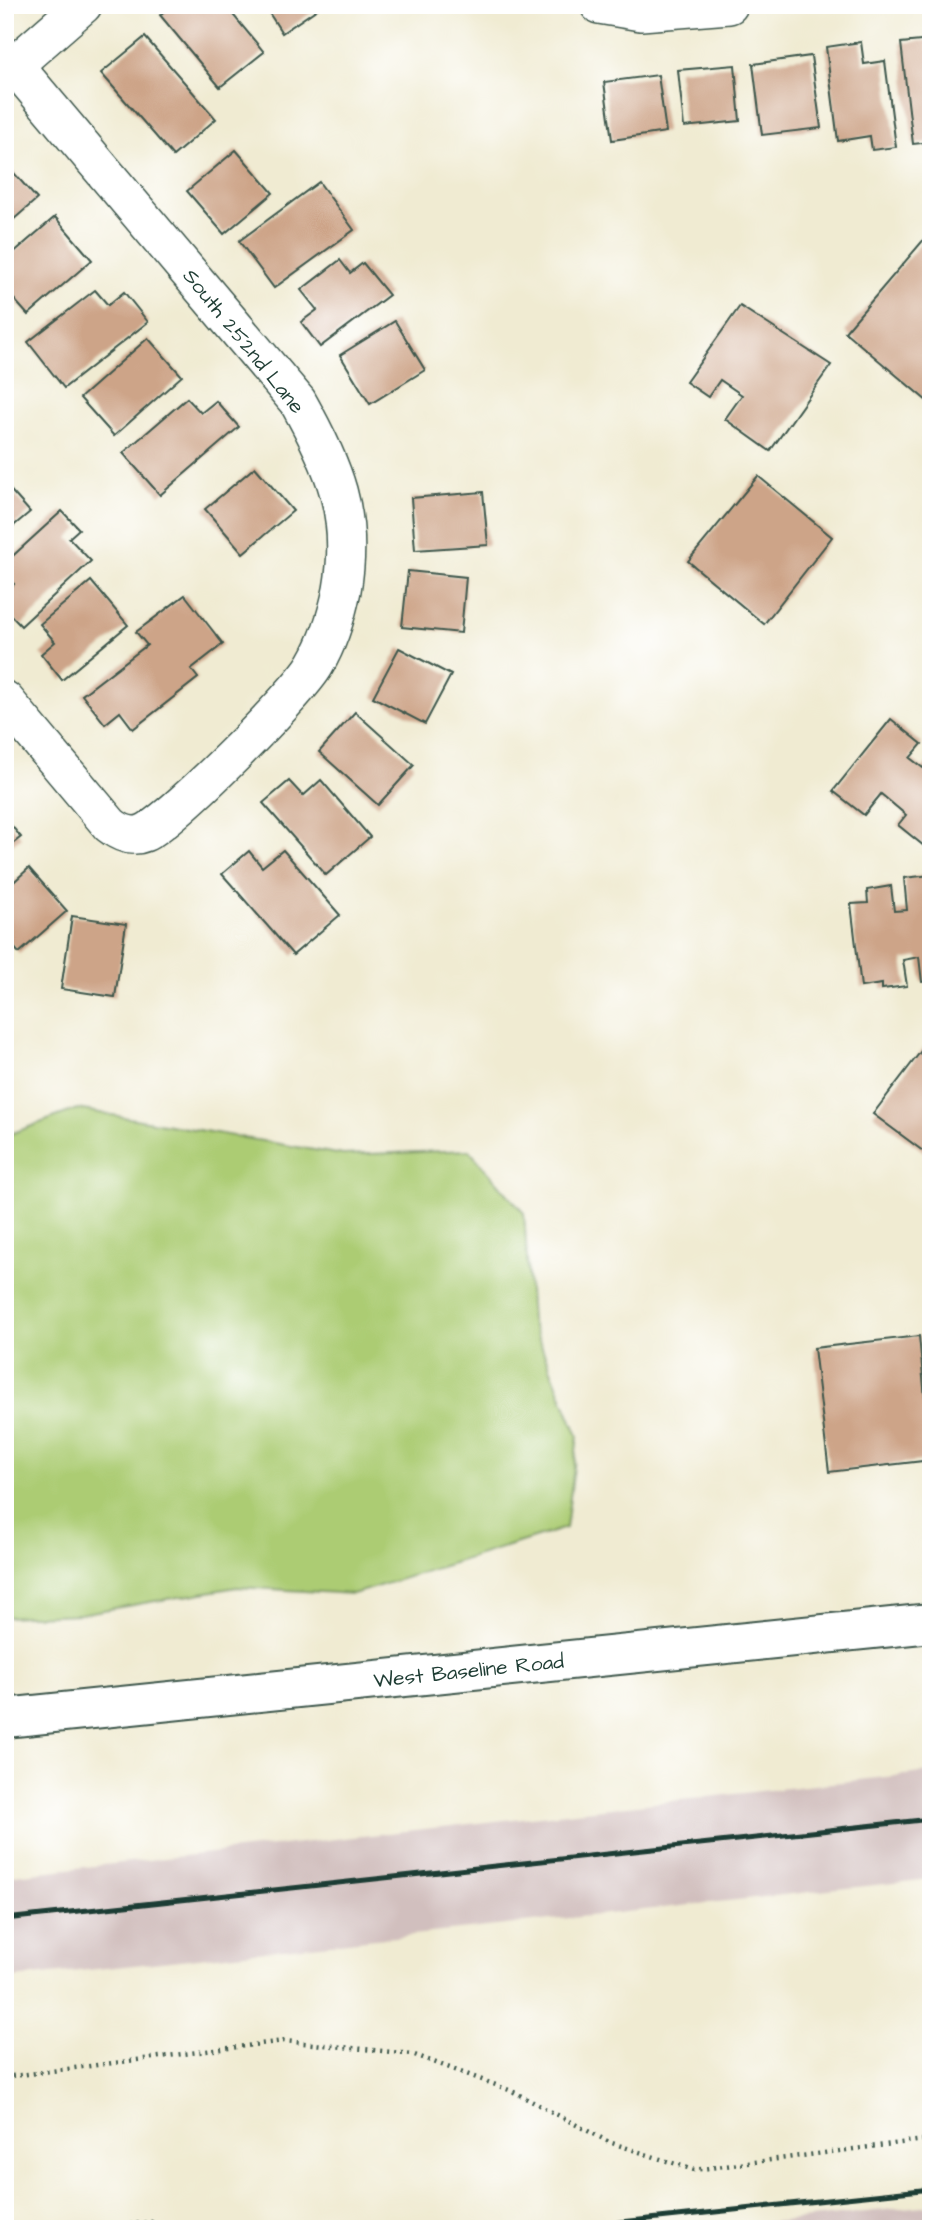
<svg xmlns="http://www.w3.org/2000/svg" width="936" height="2234" viewBox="0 0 936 2234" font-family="'Architects Daughter',sans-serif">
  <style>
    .industrial { fill: #d1bfbe }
    .green { fill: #accc73; stroke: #668454; stroke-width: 2 }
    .building { fill: #cda488 }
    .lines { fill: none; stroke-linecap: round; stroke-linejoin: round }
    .minor-casing { stroke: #3e574c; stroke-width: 40 }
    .secondary-casing { stroke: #3e574c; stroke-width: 42 }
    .path { stroke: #3e574c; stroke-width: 4.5; stroke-dasharray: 2 5; stroke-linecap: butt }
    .minor { stroke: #fff; stroke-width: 37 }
    .secondary { stroke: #fff; stroke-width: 38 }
    .rail { stroke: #1f3d34; stroke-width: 5 }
    .labels { text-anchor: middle; stroke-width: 5; stroke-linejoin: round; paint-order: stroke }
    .street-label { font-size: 21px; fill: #1f3d34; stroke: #fff }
  </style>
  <rect width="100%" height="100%" fill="#fff"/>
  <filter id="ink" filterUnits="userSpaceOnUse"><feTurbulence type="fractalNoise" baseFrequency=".0143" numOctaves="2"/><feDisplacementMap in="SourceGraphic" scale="14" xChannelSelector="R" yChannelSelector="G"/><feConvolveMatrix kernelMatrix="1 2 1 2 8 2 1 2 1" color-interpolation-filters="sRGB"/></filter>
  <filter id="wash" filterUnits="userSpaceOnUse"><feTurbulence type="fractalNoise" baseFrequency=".00686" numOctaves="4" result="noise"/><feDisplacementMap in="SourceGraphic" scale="28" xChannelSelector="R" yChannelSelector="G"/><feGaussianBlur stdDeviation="1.57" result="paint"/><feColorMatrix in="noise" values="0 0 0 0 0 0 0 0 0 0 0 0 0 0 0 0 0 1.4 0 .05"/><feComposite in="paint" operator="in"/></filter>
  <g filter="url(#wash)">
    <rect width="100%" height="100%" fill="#f0ebd2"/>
    <g class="industrial">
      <path d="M 931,1772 L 931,1879 L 5,1979 L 5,1876 Z"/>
      <path d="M 931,2205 L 931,2229 L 708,2229 Z"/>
    </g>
    <path class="green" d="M 77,1109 L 343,1155 L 469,1150 L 524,1213 L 531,1321 L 578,1436 L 566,1528 L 353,1594 L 237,1587 L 80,1614 L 5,1617 L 5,1136 Z"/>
    <g id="blocks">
      <g class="building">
        <path d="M 171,5 L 225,5 L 264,52 L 220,87 L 160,15 Z"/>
        <path d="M 264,5 L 323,5 L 282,33 Z"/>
        <path d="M 145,37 L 216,119 L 173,156 L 101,73 Z"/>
        <path d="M 931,40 L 931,142 L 913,144 L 901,43 Z"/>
        <path d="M 861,42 L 864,64 L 885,61 L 896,147 L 872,150 L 870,136 L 838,141 L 826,47 Z"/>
        <path d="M 811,56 L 821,128 L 762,135 L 753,64 Z"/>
        <path d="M 735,65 L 740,121 L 684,127 L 678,70 Z"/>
        <path d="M 658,75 L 666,132 L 612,140 L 604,82 Z"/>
        <path d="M 236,150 L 273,193 L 224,234 L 187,191 Z"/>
        <path d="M 5,163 L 37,199 L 5,227 Z"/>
        <path d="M 319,182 L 354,230 L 274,288 L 239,241 Z"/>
        <path d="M 55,217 L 92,260 L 28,315 L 5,289 L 5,260 Z"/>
        <path d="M 926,237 L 931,242 L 931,396 L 927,401 L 845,332 Z"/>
        <path d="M 340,260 L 350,273 L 363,263 L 389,295 L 320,347 L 301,322 L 317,310 L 301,290 Z"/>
        <path d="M 95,290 L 108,305 L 124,292 L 148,322 L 64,388 L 28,342 Z"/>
        <path d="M 740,306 L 831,365 L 770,451 L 725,419 L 742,395 L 720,380 L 708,397 L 686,382 Z"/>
        <path d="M 395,321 L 425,370 L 370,404 L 340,355 Z"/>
        <path d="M 148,338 L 182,376 L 114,436 L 80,398 Z"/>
        <path d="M 187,398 L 201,413 L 216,401 L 239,427 L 160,495 L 123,453 Z"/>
        <path d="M 255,467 L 293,511 L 243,553 L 205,509 Z"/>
        <path d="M 758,476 L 832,537 L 764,624 L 688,561 Z"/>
        <path d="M 5,484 L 30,512 L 5,533 Z"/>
        <path d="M 483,492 L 488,545 L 415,550 L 411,498 Z"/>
        <path d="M 62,511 L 79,529 L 69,538 L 91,561 L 21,626 L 5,609 L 5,593 L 14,584 L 5,575 L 5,563 Z"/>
        <path d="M 408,571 L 466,577 L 461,633 L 402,627 Z"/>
        <path d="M 91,581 L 128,625 L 62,680 L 41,654 L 55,642 L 40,624 Z"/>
        <path d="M 185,595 L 223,644 L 191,669 L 198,678 L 133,729 L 120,712 L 105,724 L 82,695 L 147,645 L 136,632 Z"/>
        <path d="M 399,648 L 451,675 L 425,724 L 373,697 Z"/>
        <path d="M 355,712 L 414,765 L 378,805 L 319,752 Z"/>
        <path d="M 891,719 L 922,744 L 910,758 L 923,768 L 931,759 L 931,837 L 924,846 L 898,825 L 906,815 L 881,794 L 864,815 L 833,791 Z"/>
        <path d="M 321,780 L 370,837 L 326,875 L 263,803 L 289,781 L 303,796 Z"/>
        <path d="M 5,818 L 21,837 L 5,850 Z"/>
        <path d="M 283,850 L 340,915 L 293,955 L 222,874 L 249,851 L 262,867 Z"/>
        <path d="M 29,868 L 67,911 L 19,953 L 5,937 L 5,890 Z"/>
        <path d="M 931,875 L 931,981 L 922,982 L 919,957 L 903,960 L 907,986 L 882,989 L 882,984 L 861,987 L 851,904 L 868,903 L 867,890 L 891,886 L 894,911 L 907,910 L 904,878 Z"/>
        <path d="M 72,916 L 126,924 L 115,997 L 61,989 Z"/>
        <path d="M 931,1038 L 931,1157 L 873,1114 Z"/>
        <path d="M 919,1336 L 931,1460 L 829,1472 L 814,1348 Z"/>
      </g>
    </g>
  </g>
  <g filter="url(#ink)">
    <use href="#blocks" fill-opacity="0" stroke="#3e574c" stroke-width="2"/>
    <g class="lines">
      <g class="minor-casing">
        <g id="minor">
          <path d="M 599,5 L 641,12 L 729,5"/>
          <path d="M 5,73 L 83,5"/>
          <path d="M 5,700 L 110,825 C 120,833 132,838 144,833 C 172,821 299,693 315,665 C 328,643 337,615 342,590 C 355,515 334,466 298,402 L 14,65"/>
        </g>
      </g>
      <g class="secondary-casing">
        <g id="secondary">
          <path id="s1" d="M 5,1718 L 931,1623"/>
        </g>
      </g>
      <g class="path">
        <path d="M 5,2077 L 284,2041 L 412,2054 L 512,2091 L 609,2142 L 694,2170 L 931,2139"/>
        <path d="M 81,2229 L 151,2222 L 174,2229"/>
      </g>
      <use href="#minor" class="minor"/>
      <use href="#secondary" class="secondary"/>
      <g class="rail">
        <path d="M 5,1919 L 931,1819"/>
        <path d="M 555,2229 L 931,2189"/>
      </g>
    </g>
  </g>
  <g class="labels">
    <g class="street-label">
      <text transform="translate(244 341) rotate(51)" y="7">South 252nd Lane</text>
      <text dy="7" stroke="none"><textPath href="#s1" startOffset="466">West Baseline Road</textPath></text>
    </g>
  </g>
  <rect width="936" height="2234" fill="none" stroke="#fff" stroke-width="28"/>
</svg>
